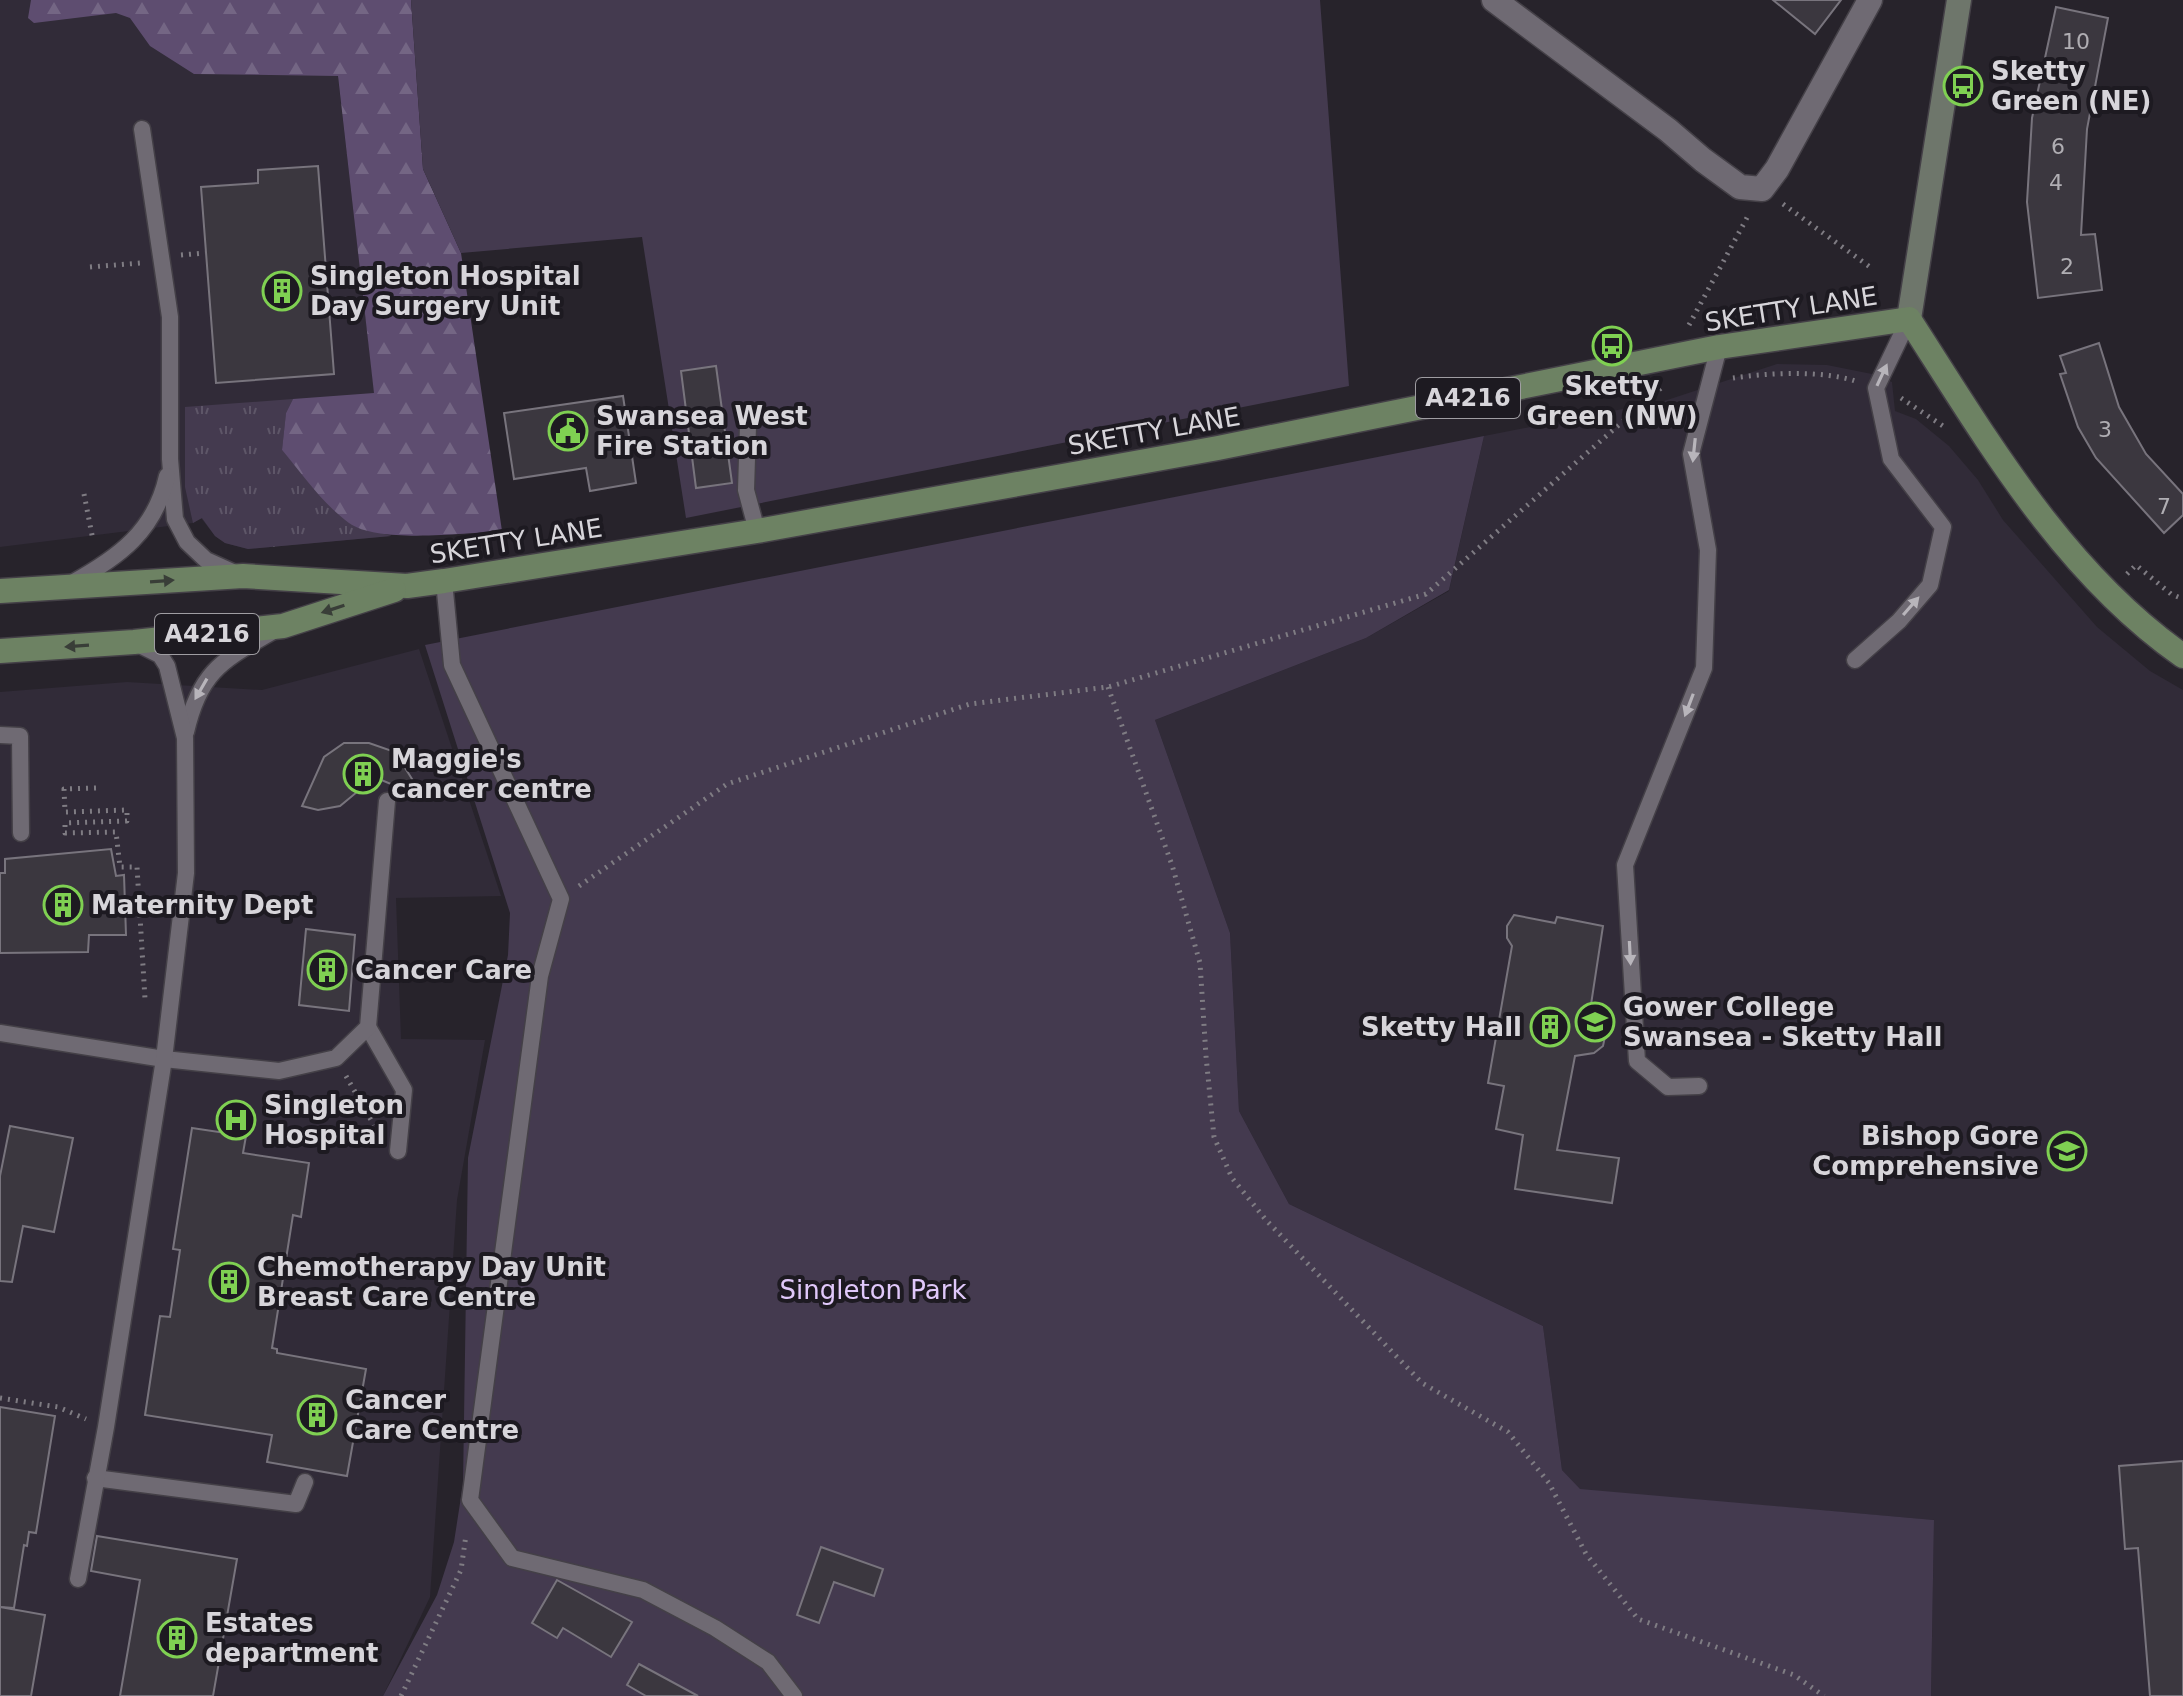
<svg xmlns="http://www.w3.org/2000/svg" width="2183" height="1696" viewBox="0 0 2183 1696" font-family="'DejaVu Sans',sans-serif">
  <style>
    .built { fill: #312b38 }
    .grass { fill: url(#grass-tufts) }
    .forest { fill: url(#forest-firs) }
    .park { fill: #443a4f }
    .building { fill: #3b373f; stroke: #78747d; stroke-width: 2 }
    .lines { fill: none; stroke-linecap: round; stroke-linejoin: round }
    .service-casing { stroke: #444047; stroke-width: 19 }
    .minor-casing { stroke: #444047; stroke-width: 27 }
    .secondary-casing { stroke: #444047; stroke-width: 27 }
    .primary-casing { stroke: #444047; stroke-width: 27 }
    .path { stroke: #7f7c83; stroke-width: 5; stroke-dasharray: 2 6; stroke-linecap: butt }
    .service { stroke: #6f6a73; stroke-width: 16 }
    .minor { stroke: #6f6a73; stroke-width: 24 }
    .secondary { stroke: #6e766b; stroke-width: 24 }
    .primary { stroke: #6d8263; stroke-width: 24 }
    .oneway { fill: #b8b5bb }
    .oneway2 { fill: #393e38 }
    .labels { text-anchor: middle; stroke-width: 8; stroke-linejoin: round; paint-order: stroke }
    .number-label { font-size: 22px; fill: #b0aeb3 }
    .shield { fill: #1d1a21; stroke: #9f9da2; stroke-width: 2 }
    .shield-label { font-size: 24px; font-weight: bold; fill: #d7d5da }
    .poi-label { font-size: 26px; font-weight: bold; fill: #d7d5da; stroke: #1d1a21; text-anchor: start }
    .street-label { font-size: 26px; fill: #d7d5da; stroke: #1d1a21 }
    .park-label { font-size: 26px; fill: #e0c8fa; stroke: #1d1a21 }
  </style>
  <defs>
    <pattern id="grass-tufts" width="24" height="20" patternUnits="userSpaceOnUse" patternTransform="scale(2)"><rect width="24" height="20" fill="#443a4f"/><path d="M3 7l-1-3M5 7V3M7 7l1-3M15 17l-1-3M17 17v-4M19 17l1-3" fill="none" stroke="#5e5668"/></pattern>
    <pattern id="forest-firs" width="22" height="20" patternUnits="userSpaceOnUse" patternTransform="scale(2)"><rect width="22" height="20" fill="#5e4d70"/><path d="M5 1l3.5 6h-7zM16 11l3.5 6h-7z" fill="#746684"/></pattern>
  </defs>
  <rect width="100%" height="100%" fill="#27232b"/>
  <g class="built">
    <path d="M 0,0 L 329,0 L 391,536 L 248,549 L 225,543 L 215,536 L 201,518 L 193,523 L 0,547 Z"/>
    <path d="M 1777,364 L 1827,365 L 1872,374 L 1892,382 L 1895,411 L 1916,419 L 1949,446 L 1978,480 L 2003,520 L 2097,627 L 2150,671 L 2183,690 L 2183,1696 L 1931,1696 L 1934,1520 L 1580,1490 L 1562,1470 L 1543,1326 L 1289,1204 L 1239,1111 L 1230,933 L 1155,720 L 1366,638 L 1449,591 L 1484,436 L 1664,401 Z"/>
    <path d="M 419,649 L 501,896 L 396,898 L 401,1039 L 485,1040 L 457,1200 L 430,1597 L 383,1696 L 0,1696 L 0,692 L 127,682 L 262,690 Z"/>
  </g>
  <path class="grass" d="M 293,399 L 286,413 L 282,450 L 310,483 L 351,524 L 391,536 L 248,549 L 225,543 L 215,536 L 202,518 L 193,523 L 185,487 L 185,407 Z"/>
  <path class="forest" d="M 31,0 L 411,0 L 423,169 L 461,253 L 502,531 C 465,533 378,544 349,523 C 323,504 302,474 282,450 L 286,413 L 293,399 L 374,393 L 338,76 L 194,74 L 150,46 L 130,18 L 116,13 L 34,23 L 28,18 Z"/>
  <g class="park">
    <path d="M 411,0 L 1320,0 L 1349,386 L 686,518 L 642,237 L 461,253 L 423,169 Z"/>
    <path d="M 1484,436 L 1449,590 L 1366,638 L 1155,720 L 1230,933 L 1239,1111 L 1289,1204 L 1543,1326 L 1562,1470 L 1580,1489 L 1934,1520 L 1931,1696 L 383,1696 L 437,1595 L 454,1542 L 463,1484 L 468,1158 L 508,955 L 510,913 L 425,645 Z"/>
  </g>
  <g class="building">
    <path d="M 1773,0 L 1841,0 L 1815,34 Z"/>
    <path d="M 2056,7 L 2108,18 L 2087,129 L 2081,235 L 2095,234 L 2102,290 L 2038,298 L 2027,202 L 2032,118 Z"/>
    <path d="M 318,166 L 334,374 L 216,383 L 201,187 L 258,183 L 258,170 Z"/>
    <path d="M 2099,343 L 2119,407 L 2146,454 L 2183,494 L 2183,515 L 2164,533 L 2096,458 L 2078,427 L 2060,374 L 2066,373 L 2060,356 Z"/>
    <path d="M 716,366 L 732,483 L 696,488 L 681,371 Z"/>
    <path d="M 623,396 L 636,483 L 590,491 L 586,468 L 514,479 L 504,413 Z"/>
    <path d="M 344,743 L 369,743 L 395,752 L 424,798 L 365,773 L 357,792 L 340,806 L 318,810 L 302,806 L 324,757 Z"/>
    <path d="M 111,849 L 116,876 L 124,875 L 126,935 L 89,935 L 88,952 L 0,953 L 0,873 L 5,873 L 5,859 Z"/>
    <path d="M 1514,915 L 1555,923 L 1557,917 L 1603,926 L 1590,1011 L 1606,1032 L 1603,1046 L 1594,1053 L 1575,1056 L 1557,1150 L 1619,1158 L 1612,1203 L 1515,1189 L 1523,1135 L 1496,1129 L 1504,1086 L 1488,1083 L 1512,946 L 1507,938 L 1507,926 Z"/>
    <path d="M 306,929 L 355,935 L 349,1011 L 299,1005 Z"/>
    <path d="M 10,1126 L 73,1138 L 54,1232 L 23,1226 L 12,1282 L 0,1281 L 0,1176 Z"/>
    <path d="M 192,1128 L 246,1136 L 243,1153 L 309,1163 L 301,1217 L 293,1215 L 272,1348 L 277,1349 L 277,1353 L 366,1369 L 347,1476 L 267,1462 L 272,1435 L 145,1415 L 160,1316 L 170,1317 L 180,1250 L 173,1249 Z"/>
    <path d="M 0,1407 L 55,1416 L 36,1533 L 29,1532 L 27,1546 L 24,1545 L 14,1608 L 0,1607 Z"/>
    <path d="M 2183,1461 L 2183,1696 L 2150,1696 L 2138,1548 L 2125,1549 L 2119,1466 Z"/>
    <path d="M 97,1536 L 237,1559 L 213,1696 L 120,1696 L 140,1580 L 91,1571 Z"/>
    <path d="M 821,1547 L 883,1569 L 874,1596 L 834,1582 L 819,1623 L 797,1615 Z"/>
    <path d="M 557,1580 L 632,1622 L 611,1657 L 563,1628 L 557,1638 L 532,1623 Z"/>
    <path d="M 0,1607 L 45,1615 L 31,1696 L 0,1696 Z"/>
    <path d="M 639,1664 L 698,1696 L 646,1696 L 627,1685 Z"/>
  </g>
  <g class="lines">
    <g class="service-casing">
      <g id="service">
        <path d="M 142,129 L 170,317 L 170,459 L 175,519 L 187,542 L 206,560 L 237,574"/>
        <path d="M 748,426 L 746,490 L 757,531"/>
        <path d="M 444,581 L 452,665 L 561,899 L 540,976 L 470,1500 L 512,1558 L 643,1590 L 715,1628 L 768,1662 L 794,1696"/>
        <path d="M 72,583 C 119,557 155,531 167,476"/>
        <path d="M 1855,660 L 1899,621 L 1930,585 L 1943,527 L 1891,459 L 1876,388 L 1909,319"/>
        <path d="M 186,732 C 200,671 222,661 273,631"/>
        <path d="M 0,735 L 20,736 L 21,833"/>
        <path d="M 368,1027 L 404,1090 L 398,1151"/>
        <path d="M 0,1033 L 164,1059 L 279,1071 L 336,1058 L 368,1027 L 387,801"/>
        <path d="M 1699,1086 L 1668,1087 L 1637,1061 L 1625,865 L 1704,668 L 1708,550 L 1691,454 L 1719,347"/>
        <path d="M 95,1478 L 296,1504 L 305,1482"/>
        <path d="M 78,1579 L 106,1427 L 164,1059 L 186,873 L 185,738 L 167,666 L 160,655 L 138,644"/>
      </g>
    </g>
    <g class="minor-casing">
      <path id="minor" d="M 1494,0 L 1668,130 L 1703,160 L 1740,187 L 1762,189 L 1777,169 L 1870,0"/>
    </g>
    <g class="secondary-casing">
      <path id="secondary" d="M 1909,319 L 1959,0"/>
    </g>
    <g class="primary-casing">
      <g id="primary">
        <path d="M 0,591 L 243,576 L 407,586 L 444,581 L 757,531 L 1218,448 L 1719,347 L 1909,319 C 1987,440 2063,572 2183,656"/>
        <path d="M 0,651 L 134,642 L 283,626 L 394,590"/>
      </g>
    </g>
    <g class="path">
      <path d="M 1783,204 L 1870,267"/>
      <path d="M 181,255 L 205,253"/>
      <path d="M 90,267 L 141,263"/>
      <path d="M 1689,325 L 1749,214"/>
      <path d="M 1733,378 C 1767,373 1822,370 1855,381"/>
      <path d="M 1901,398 L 1943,426"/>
      <path d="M 84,494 L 93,540"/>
      <path d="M 2127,574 L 2136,565 L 2171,594 L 2183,599"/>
      <path d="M 1108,687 L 1172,865 L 1200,963 L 1206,1056 L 1214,1137 L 1232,1178 L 1266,1220 L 1422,1383 L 1508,1432 L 1549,1483 L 1586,1554 L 1638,1619 L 1794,1675 L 1824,1696"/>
      <path d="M 96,788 L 64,789 L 65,812 L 127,810 L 127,821 L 65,823 L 65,833 L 116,832 L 120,867 L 137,867 L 145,999"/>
      <path d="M 579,886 L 727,784 L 970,704 L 1108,687 L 1426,594 L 1661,388"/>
      <path d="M 346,1076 L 374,1125"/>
      <path d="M 0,1398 L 58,1407 L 86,1419"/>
      <path d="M 401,1696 L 461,1570 L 466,1535"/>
    </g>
    <use href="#service" class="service"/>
    <use href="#minor" class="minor"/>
    <use href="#secondary" class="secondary"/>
    <use href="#primary" class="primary"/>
  </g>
  <defs><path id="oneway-solid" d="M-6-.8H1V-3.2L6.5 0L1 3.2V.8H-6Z" transform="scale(2)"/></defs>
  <g class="oneway">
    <use href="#oneway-solid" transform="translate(1882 375) rotate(-65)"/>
    <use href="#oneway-solid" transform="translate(1694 450) rotate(96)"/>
    <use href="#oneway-solid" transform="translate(1911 606) rotate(-49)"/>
    <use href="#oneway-solid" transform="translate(201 689) rotate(120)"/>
    <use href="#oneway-solid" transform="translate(1689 705) rotate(111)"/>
    <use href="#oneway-solid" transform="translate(1630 953) rotate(87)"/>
  </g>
  <g class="oneway2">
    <use href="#oneway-solid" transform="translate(162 581) rotate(-4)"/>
    <use href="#oneway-solid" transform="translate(333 609) rotate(162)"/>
    <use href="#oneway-solid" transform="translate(77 646) rotate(176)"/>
  </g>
  <defs>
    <g id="bus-ring" transform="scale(2)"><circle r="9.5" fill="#1d1a21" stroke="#7fd052" stroke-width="1.5"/><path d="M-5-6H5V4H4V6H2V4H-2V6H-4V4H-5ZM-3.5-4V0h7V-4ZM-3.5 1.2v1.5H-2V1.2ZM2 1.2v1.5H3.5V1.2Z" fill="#7fd052"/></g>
    <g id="building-ring" transform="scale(2)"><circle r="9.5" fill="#1d1a21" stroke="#7fd052" stroke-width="1.5"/><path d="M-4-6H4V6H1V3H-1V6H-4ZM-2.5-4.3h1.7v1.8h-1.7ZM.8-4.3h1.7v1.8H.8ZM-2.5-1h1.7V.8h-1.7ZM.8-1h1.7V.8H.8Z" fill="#7fd052"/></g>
    <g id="civic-ring" transform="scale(2)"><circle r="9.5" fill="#1d1a21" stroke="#7fd052" stroke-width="1.5"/><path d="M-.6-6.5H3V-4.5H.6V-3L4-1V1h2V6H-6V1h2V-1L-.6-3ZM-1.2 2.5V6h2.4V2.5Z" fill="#7fd052"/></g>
    <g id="university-ring" transform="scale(2)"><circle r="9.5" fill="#1d1a21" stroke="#7fd052" stroke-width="1.5"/><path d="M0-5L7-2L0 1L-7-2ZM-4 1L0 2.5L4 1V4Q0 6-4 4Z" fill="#7fd052"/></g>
    <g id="hospital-ring" transform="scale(2)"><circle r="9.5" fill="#1d1a21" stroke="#7fd052" stroke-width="1.5"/><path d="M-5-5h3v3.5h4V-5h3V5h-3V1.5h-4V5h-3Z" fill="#7fd052"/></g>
    <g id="school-ring" transform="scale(2)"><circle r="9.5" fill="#1d1a21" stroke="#7fd052" stroke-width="1.5"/><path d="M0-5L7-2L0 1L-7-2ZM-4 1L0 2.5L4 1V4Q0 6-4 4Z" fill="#7fd052"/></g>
  </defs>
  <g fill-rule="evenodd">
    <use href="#bus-ring" x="1963" y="86"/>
    <use href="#building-ring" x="282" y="291"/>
    <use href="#bus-ring" x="1612" y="346"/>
    <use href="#civic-ring" x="568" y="431"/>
    <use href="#building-ring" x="363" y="774"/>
    <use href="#building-ring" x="63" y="905"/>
    <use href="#building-ring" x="327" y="970"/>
    <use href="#university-ring" x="1595" y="1022"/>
    <use href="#building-ring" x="1550" y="1027"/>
    <use href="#hospital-ring" x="236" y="1120"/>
    <use href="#school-ring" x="2067" y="1151"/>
    <use href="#building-ring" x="229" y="1282"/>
    <use href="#building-ring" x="317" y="1415"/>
    <use href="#building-ring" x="177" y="1638"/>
  </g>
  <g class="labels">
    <g class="number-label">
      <text x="2076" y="49">10</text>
      <text x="2058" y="154">6</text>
      <text x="2056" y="190">4</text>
      <text x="2067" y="274">2</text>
      <text x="2105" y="437">3</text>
      <text x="2164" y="514">7</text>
    </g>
    <g class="shield">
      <rect x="1416" y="378" width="104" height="40" rx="6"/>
      <rect x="155" y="614" width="104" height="40" rx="6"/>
    </g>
    <g class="shield-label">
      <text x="1468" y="406">A4216</text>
      <text x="207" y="642">A4216</text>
    </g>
    <g class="poi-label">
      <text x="1991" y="80">Sketty<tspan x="1991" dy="30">Green (NE)</tspan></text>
      <text x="310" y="285">Singleton Hospital<tspan x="310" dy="30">Day Surgery Unit</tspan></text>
      <text x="1612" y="395" text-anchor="middle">Sketty<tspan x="1612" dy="30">Green (NW)</tspan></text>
      <text x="596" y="425">Swansea West<tspan x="596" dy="30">Fire Station</tspan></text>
      <text x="391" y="768">Maggie's<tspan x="391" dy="30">cancer centre</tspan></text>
      <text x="91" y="914">Maternity Dept</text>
      <text x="355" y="979">Cancer Care</text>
      <text x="1623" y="1016">Gower College<tspan x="1623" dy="30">Swansea - Sketty Hall</tspan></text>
      <text x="1522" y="1036" text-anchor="end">Sketty Hall</text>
      <text x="264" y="1114">Singleton<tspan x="264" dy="30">Hospital</tspan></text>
      <text x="2039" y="1145" text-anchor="end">Bishop Gore<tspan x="2039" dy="30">Comprehensive</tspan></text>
      <text x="257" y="1276">Chemotherapy Day Unit<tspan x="257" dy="30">Breast Care Centre</tspan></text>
      <text x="345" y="1409">Cancer<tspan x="345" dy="30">Care Centre</tspan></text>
      <text x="205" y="1632">Estates<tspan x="205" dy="30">department</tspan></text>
    </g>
    <g class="street-label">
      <text transform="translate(1791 309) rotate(-9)" y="9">SKETTY LANE</text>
      <text transform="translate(1154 431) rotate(-10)" y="9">SKETTY LANE</text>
      <text transform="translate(516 541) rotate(-9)" y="9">SKETTY LANE</text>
    </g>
    <g class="park-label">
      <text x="873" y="1299">Singleton Park</text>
    </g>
  </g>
</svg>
